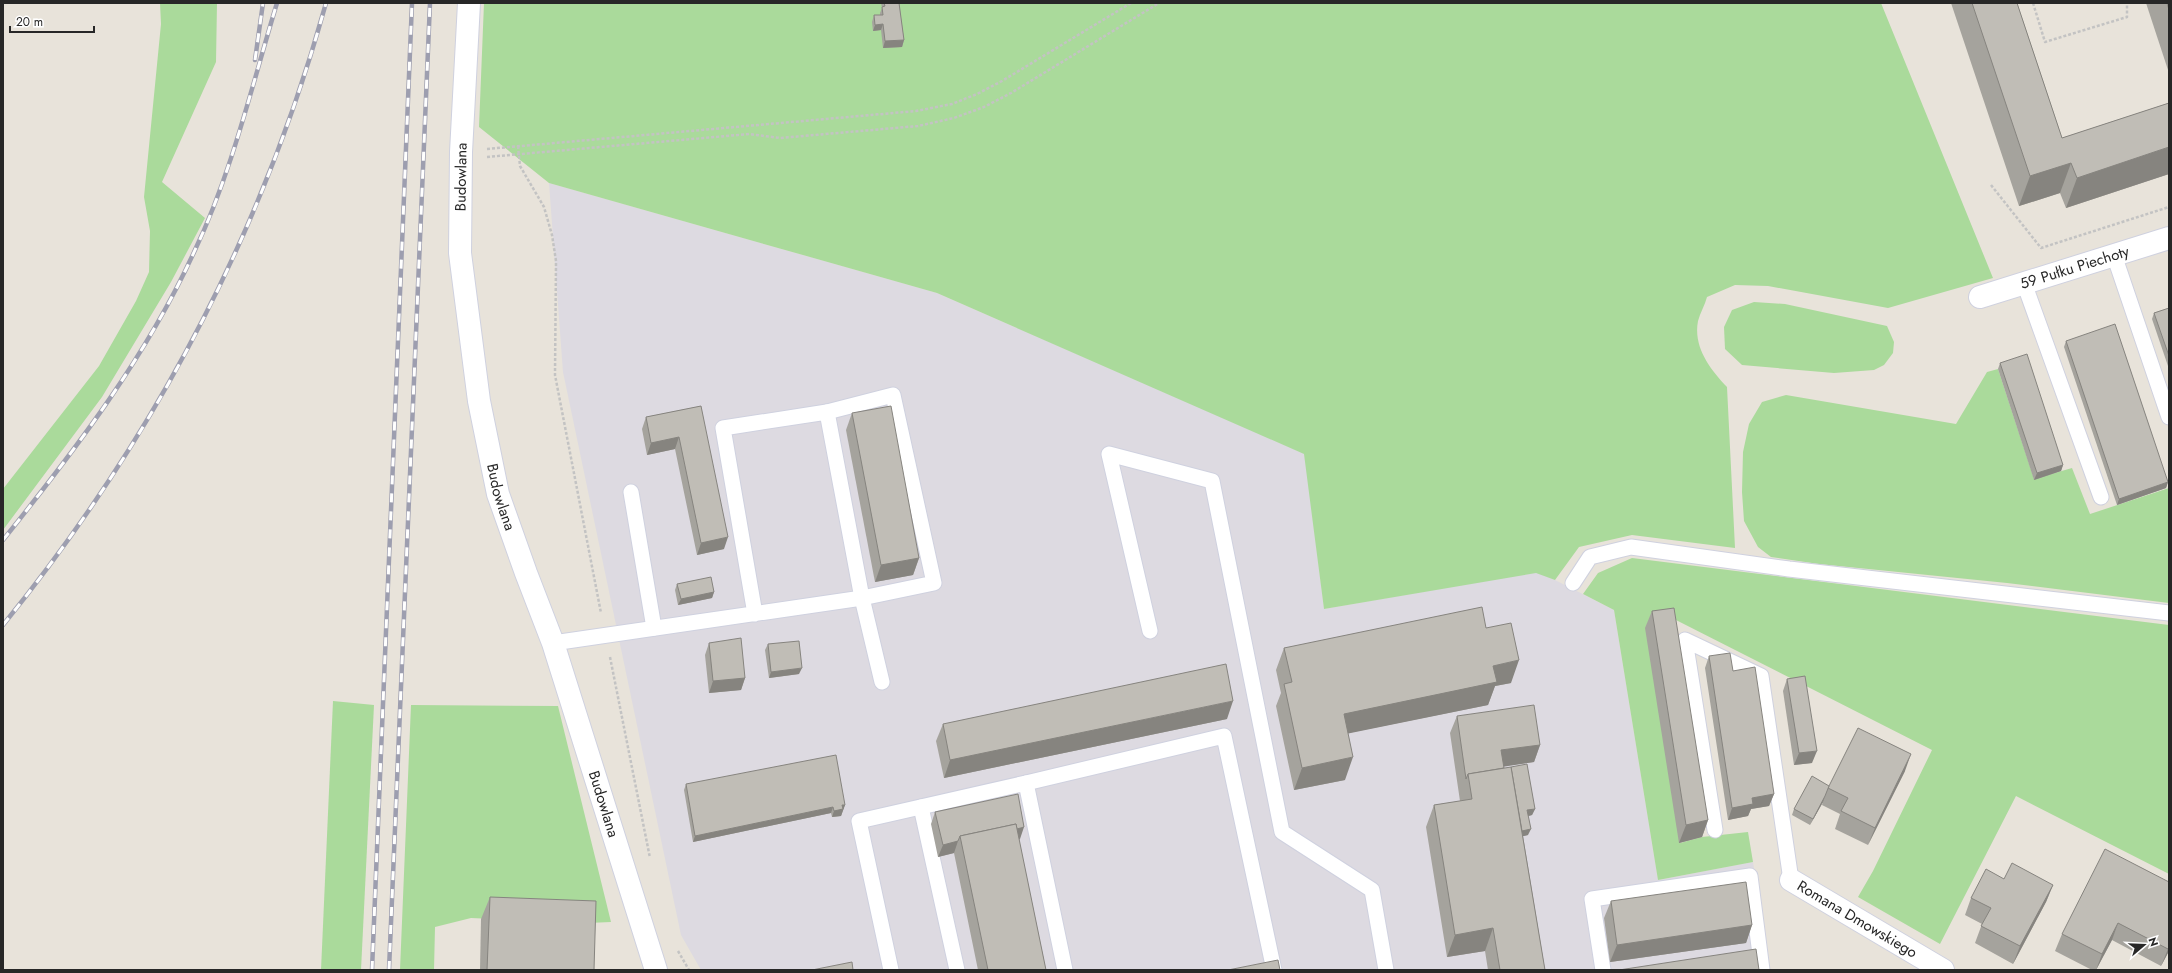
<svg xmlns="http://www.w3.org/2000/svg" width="2172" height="973" viewBox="0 0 2172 973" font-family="Jost,sans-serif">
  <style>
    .industrial { fill: #dddae1 }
    .green { fill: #aada9b }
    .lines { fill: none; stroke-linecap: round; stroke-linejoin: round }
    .service-casing { stroke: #cfd1df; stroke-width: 17 }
    .minor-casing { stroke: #cfd1df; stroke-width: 24 }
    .path { stroke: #c3c3c3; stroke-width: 2.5; stroke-dasharray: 3 2; stroke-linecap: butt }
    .service { stroke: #fff; stroke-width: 15 }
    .minor { stroke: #fff; stroke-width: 22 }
    .rail-casing { stroke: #9d9eaf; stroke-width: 4.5 }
    .rail { stroke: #fff; stroke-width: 3; stroke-dasharray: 9; stroke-linecap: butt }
    .wall { fill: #a5a39d }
    .shaded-wall { fill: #86847f }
    .building { fill: #c0bdb6; stroke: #86847f }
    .labels { text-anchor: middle; stroke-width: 3; stroke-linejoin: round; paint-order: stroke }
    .street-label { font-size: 15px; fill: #272727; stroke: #fff }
  </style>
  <rect width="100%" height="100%" fill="#e8e3da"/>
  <path class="industrial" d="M 549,183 L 937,293 L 1305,454 L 1324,609 L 1536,572 L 1555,580 L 1614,610 L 1658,880 L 1753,862 L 1770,970 L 701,970 L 681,935 L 563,372 Z"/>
  <g class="green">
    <path d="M 160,3 L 217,3 L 216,62 L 162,182 L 205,218 L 171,282 L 102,397 L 3,530 L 3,489 L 99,366 L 136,301 L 149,272 L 150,231 L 144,197 L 161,24 Z"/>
    <path d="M 484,3 L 1881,3 L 1993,278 L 1888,308 L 1768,286 L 1735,285 L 1707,297 C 1705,305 1700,313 1698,321 C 1693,347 1710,369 1727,387 L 1735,548 L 1632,535 L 1579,547 L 1555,580 L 1536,573 L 1324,609 L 1304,454 L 937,293 L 549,183 L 479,127 Z"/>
    <path d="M 1754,302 L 1785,304 L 1887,326 L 1894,342 L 1893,353 L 1884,365 L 1874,370 L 1834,373 L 1742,365 L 1725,349 L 1724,327 L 1732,310 Z"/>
    <path d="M 1998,369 L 2034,479 L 2072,468 L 2090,514 L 2169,488 L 2169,603 L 2007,583 L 1819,564 L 1771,557 L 1758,547 L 1744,521 L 1742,492 L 1743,452 L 1749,424 L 1762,402 L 1786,395 L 1956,424 L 1987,372 Z"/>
    <path d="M 1632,558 L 2169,625 L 2169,874 L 2016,796 L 1940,944 L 1858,897 L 1873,871 L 1932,750 L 1672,618 L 1668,625 L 1646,628 L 1680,843 L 1702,837 L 1748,832 L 1753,862 L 1658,880 L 1614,610 L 1583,594 L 1598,573 Z"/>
    <path d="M 333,701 L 374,705 L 361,970 L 321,970 Z"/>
    <path d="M 411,705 L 558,706 L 611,922 L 588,923 L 471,918 L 435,927 L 434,970 L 400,970 Z"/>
  </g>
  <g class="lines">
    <g class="service-casing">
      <g id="service">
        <path d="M 2114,255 L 2169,417"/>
        <path d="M 2024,283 L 2101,497"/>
        <path d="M 827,412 L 893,395 L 934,583 L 862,598 L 882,682"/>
        <path d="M 631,492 L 654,628"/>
        <path d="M 1573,583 L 1590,557 L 1631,547 L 1789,569 L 2169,613"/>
        <path d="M 1150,631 L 1109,454 L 1212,481 L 1282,832 L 1372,890 L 1386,970"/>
        <path d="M 553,643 L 862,598 L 827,412 L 723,428 L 755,614"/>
        <path d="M 1026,783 L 1224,736 L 1274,970"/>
        <path d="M 921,807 L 957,970"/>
        <path d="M 1715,830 L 1685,640 L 1761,676 L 1791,880"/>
        <path d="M 891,970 L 859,821 L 1026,783 L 1065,970"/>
        <path d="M 1603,970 L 1592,899 L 1750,876 L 1762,970"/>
      </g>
    </g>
    <g class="minor-casing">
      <g id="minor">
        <path id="s1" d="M 469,3 L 461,152 L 460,253 L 479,401 L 498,494 L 526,573 L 553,643 L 656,970"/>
        <path id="s2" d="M 1980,297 L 2169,238"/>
        <path id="s3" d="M 1791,880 L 1943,970"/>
      </g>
    </g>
    <g class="path">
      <path d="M 2033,3 L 2045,42 L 2127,17 L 2127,3"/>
      <path d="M 518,146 L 520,166 L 544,207 L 552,235 L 556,261 L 555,375 L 601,613"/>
      <path d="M 487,149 L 916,111 L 952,104 L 977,94 L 1002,81 L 1131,3"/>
      <path d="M 487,157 L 749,134 L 780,138 L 918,126 L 954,118 L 984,107 L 1011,93 L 1159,3"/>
      <path d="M 1991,185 L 2041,248 L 2169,207"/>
      <path d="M 610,657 L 650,858"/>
      <path d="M 678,951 L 689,970"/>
    </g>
    <use href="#service" class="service"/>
    <use href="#minor" class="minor"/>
    <g class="rail-casing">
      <g id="rail">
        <path d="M 255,60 L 263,3"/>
        <path d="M 3,540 C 76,449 147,356 195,250 C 232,172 252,85 277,3"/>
        <path d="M 3,625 C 154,439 262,234 326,3"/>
        <path d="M 372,970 L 412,3"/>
        <path d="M 389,970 L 430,3"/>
      </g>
    </g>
    <use href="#rail" class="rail"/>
  </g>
  <g class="wall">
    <path d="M 881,3 L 899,3 L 904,40 L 902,47 L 883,48 L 881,30 L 873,31 L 872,22 L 874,15 L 880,15 L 880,13 L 882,8 Z"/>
    <path d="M 1951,3 L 2017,3 L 2062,138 L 2169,103 L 2169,174 L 2066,208 L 2060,193 L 2019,206 Z"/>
    <path d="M 2146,3 L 2169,3 L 2169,73 Z"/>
    <path d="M 2169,308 L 2169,369 L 2152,319 L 2154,313 Z"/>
    <path d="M 2066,341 L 2168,482 L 2166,488 L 2117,505 L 2064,347 Z"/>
    <path d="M 2000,363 L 2063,465 L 2061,471 L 2034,480 L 1998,369 Z"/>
    <path d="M 701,406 L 724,549 L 697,555 L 675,449 L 647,455 L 642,429 L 646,417 Z"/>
    <path d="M 852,413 L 919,558 L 913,575 L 875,582 L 846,430 Z"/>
    <path d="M 677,584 L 714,592 L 712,598 L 678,605 L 675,590 Z"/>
    <path d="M 1652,611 L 1708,820 L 1702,837 L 1679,843 L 1645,628 Z"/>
    <path d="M 1486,628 L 1511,683 L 1495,686 L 1488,705 L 1348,733 L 1345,780 L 1294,790 L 1276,706 L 1281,693 L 1276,670 L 1284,648 Z"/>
    <path d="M 709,643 L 745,678 L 741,690 L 709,693 L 705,655 Z"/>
    <path d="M 768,644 L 799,674 L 769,678 L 765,650 Z"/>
    <path d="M 1709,656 L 1733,671 L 1774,794 L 1769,806 L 1751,809 L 1748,816 L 1728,820 L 1705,668 Z"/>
    <path d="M 1787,679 L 1812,763 L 1794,765 L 1783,691 Z"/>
    <path d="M 1457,716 L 1540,745 L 1534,762 L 1503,766 L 1504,768 L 1535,809 L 1532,815 L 1528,816 L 1528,835 L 1523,836 L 1545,970 L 1488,970 L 1485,951 L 1447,957 L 1426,827 L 1434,805 L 1460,801 L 1450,733 Z"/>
    <path d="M 1227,719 L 944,778 L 936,741 L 943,724 Z"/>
    <path d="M 1905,771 L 1868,845 L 1835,829 L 1840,814 L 1822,805 L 1823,802 L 1810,825 L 1792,815 L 1794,809 L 1829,786 Z"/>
    <path d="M 686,784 L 845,805 L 841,816 L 832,817 L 831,813 L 693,842 L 684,790 Z"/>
    <path d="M 935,812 L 1020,839 L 1019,840 L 1046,970 L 978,970 L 954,853 L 938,857 L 931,824 Z"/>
    <path d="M 2004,879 L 2053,885 L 2046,902 L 2013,964 L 1975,943 L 1982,924 L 1965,915 L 1971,898 Z"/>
    <path d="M 2169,882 L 2169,951 L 2161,966 L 2112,940 L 2096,970 L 2092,970 L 2055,951 L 2062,934 Z"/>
    <path d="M 490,897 L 594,970 L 480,970 L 481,919 Z"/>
    <path d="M 1611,901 L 1752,925 L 1746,943 L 1610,962 L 1604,918 Z"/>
  </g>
  <g class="shaded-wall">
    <path d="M 883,24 L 881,30 L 873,31 L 875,25 Z"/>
    <path d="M 904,40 L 902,47 L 883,48 L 885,41 Z"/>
    <path d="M 2169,147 L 2169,174 L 2066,208 L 2077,178 Z"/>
    <path d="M 2071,163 L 2060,193 L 2019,206 L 2030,176 Z"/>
    <path d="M 679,437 L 675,449 L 647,455 L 651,443 Z"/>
    <path d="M 2063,465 L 2061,471 L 2034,480 L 2037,473 Z"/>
    <path d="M 2168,482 L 2166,488 L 2117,505 L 2119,499 Z"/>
    <path d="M 728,537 L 724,549 L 697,555 L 701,543 Z"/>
    <path d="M 919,558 L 913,575 L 875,582 L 881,565 Z"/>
    <path d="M 714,592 L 712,598 L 678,605 L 681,599 Z"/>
    <path d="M 1519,660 L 1511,683 L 1495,686 L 1488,705 L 1336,736 L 1344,714 L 1493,666 Z"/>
    <path d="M 802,668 L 799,674 L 769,678 L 771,672 Z"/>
    <path d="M 745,678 L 741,690 L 709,693 L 713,681 Z"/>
    <path d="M 1233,701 L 1227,719 L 944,778 L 950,760 Z"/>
    <path d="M 1540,745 L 1534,762 L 1495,768 L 1501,750 Z"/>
    <path d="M 1817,751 L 1812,763 L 1794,765 L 1799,753 Z"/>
    <path d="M 1911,754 L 1905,771 L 1868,845 L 1875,828 Z"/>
    <path d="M 1353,757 L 1345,780 L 1294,790 L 1302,768 Z"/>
    <path d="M 1774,794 L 1769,806 L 1751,809 L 1748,816 L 1728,820 L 1732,808 L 1752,798 Z"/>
    <path d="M 1825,796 L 1823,802 L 1810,825 L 1813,819 Z"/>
    <path d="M 842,805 L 845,805 L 841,816 L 832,817 L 834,811 Z"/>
    <path d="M 833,807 L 831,813 L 693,842 L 695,836 Z"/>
    <path d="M 1535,809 L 1532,815 L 1525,817 L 1527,810 Z"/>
    <path d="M 1708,820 L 1702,837 L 1679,843 L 1686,825 Z"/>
    <path d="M 1024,827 L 1020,839 L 964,851 L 961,841 Z"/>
    <path d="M 1531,829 L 1528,835 L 1515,838 L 1517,831 Z"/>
    <path d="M 958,841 L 954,853 L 938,857 L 943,845 Z"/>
    <path d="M 2053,885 L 2046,902 L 2013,964 L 2020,946 Z"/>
    <path d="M 2118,923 L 2112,940 L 2096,970 L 2102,954 Z"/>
    <path d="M 1752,925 L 1746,943 L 1610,962 L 1617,945 Z"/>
    <path d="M 1493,928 L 1485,951 L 1447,957 L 1455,935 Z"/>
    <path d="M 2169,946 L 2169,951 L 2161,966 L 2168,949 Z"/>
  </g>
  <g class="building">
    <path d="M 884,3 L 899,3 L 904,40 L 885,41 L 883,24 L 875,25 L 874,15 L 883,15 L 882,7 L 885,6 Z"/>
    <path d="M 1972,3 L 2017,3 L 2062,138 L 2169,103 L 2169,147 L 2077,178 L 2071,163 L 2030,176 Z"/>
    <path d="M 2167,3 L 2169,3 L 2169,10 Z"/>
    <path d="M 2169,308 L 2169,356 L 2154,313 Z"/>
    <path d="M 2115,324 L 2168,482 L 2119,499 L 2066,341 Z"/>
    <path d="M 2027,354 L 2063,465 L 2037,473 L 2000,363 Z"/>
    <path d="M 701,406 L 728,537 L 701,543 L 679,437 L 651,443 L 646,417 Z"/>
    <path d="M 891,406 L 919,558 L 881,565 L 852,413 Z"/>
    <path d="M 711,577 L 714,592 L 681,599 L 677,584 Z"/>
    <path d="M 1482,607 L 1486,628 L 1511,623 L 1519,660 L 1493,666 L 1497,682 L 1344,714 L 1353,757 L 1302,768 L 1284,684 L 1292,682 L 1284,648 Z"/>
    <path d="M 1674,608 L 1708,820 L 1686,825 L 1652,611 Z"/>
    <path d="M 741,638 L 745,678 L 713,681 L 709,643 Z"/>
    <path d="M 799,641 L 802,668 L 771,672 L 768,644 Z"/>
    <path d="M 1730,653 L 1733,671 L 1755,667 L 1774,794 L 1752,798 L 1753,804 L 1732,808 L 1709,656 Z"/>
    <path d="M 1226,664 L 1233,701 L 950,760 L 943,724 Z"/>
    <path d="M 1805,676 L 1817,751 L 1799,753 L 1787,679 Z"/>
    <path d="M 1534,705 L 1540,745 L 1501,750 L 1504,768 L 1468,774 L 1466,779 L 1457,716 Z"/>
    <path d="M 1858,728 L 1911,754 L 1875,828 L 1841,811 L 1848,798 L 1828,788 Z"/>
    <path d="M 836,755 L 845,805 L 842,805 L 843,809 L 834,811 L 833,807 L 695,836 L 686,784 Z"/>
    <path d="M 1527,764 L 1535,809 L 1527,810 L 1531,829 L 1522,831 L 1511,767 Z"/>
    <path d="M 1511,767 L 1545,970 L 1500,970 L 1493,928 L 1455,935 L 1434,805 L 1472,799 L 1468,774 Z"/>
    <path d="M 1812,776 L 1829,786 L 1825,796 L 1813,819 L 1794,809 Z"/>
    <path d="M 1018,794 L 1024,827 L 1017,829 L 1016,824 L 960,836 L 958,841 L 943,845 L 935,812 Z"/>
    <path d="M 1016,824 L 1046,970 L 988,970 L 960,836 Z"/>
    <path d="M 2105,849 L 2169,882 L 2169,946 L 2168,949 L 2118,923 L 2102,954 L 2062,934 Z"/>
    <path d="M 2012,863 L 2053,885 L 2020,946 L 1981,926 L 1991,908 L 1971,898 L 1986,869 L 2004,879 Z"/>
    <path d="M 1746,882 L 1752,925 L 1617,945 L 1611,901 Z"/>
    <path d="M 490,897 L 596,901 L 594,970 L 487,970 Z"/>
    <path d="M 1756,949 L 1759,970 L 1619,970 Z"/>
    <path d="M 1278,960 L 1280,970 L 1228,970 Z"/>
    <path d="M 852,962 L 853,970 L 812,970 Z"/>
  </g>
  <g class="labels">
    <g class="street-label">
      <text transform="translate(461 177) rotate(-89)" y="5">Budowlana</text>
      <text dy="5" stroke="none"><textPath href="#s2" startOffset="99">59 Pułku Piechoty</textPath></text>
      <text dy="5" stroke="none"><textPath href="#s1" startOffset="498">Budowlana</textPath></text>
      <text dy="5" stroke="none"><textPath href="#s1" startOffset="822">Budowlana</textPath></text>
      <text dy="5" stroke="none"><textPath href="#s3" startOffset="77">Romana Dmowskiego</textPath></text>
    </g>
  </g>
  <rect width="2172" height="973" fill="none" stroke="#272727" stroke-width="8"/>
  <g transform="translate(2144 945) rotate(71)" stroke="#ffffff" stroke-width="3" paint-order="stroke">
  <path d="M0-3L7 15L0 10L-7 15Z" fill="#272727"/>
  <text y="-6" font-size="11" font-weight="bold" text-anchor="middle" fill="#272727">N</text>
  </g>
  <path d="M10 26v6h84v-6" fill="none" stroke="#272727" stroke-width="2"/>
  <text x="16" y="26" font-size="12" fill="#272727" stroke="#ffffff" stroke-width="3" paint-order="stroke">20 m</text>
</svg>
